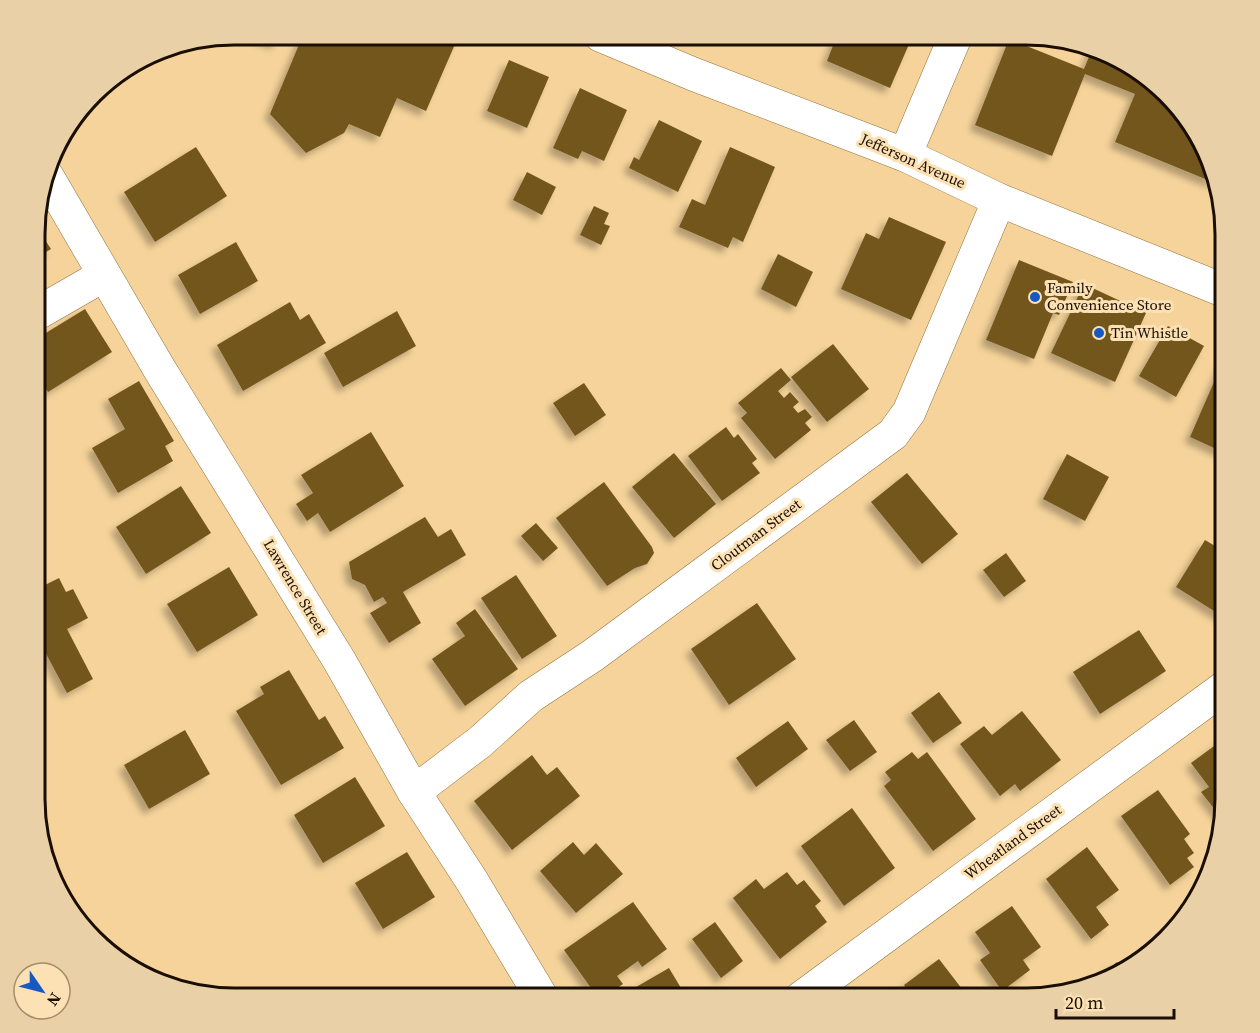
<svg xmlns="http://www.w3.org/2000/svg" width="1260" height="1033" viewBox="0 0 1260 1033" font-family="'Source Serif 4',serif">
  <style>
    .building { fill: #73571f; filter: url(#shadow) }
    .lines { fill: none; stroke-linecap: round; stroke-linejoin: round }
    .minor-casing { stroke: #93743e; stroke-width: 34 }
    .major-casing { stroke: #93743e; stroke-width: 34 }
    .minor { stroke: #fff; stroke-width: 33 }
    .major { stroke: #fff; stroke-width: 33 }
    .rail-casing { stroke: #856f4b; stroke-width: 7 }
    .rail { stroke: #fce1b4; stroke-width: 4.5; stroke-dasharray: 14; stroke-linecap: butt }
    .poi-dot { fill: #1858c3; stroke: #fce1b4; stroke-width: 2 }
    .labels { text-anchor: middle; stroke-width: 6; stroke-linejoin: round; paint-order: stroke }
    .street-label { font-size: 15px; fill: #1a0e00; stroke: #fce1b4 }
    .poi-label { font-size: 15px; fill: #1a0e00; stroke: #fce1b4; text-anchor: start }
    .rim { fill: none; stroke: #1a0e00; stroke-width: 3 }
  </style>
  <defs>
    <filter id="shadow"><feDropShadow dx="-5.5" dy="5.5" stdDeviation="3" flood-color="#0004"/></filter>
  </defs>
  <rect width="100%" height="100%" fill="#f5d39a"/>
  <g class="building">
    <path d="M 254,35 L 280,35 L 276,44 Z"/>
    <path d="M 303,35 L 459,35 L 426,111 L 397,98 L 380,137 L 349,124 L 344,133 L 306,153 L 270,114 Z"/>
    <path d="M 837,35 L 913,35 L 890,88 L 827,61 Z"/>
    <path d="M 1009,39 L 1084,69 L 1093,47 L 1103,50 L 1167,93 L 1210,157 L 1215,183 L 1115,142 L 1135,94 L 1085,74 L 1052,156 L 975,125 Z"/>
    <path d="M 509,60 L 549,77 L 527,128 L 487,111 Z"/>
    <path d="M 580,88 L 627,110 L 604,161 L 582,151 L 578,159 L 553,148 Z"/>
    <path d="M 659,120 L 702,141 L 678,192 L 629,168 L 634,157 L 639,160 Z"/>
    <path d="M 196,147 L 227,196 L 155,242 L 124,192 Z"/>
    <path d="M 730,147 L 775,167 L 743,242 L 733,237 L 728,248 L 679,227 L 692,199 L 705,205 Z"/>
    <path d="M 527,172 L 556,187 L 542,215 L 513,200 Z"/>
    <path d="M 594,206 L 609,213 L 604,224 L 610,226 L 601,245 L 580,235 Z"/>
    <path d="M 889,217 L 946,242 L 911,320 L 841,289 L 866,233 L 879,239 Z"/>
    <path d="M 36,226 L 51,249 L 36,258 Z"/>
    <path d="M 236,242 L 258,281 L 200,314 L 178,275 Z"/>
    <path d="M 778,254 L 813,272 L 796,307 L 761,289 Z"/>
    <path d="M 1019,260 L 1073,282 L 1059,315 L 1053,313 L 1034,359 L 986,340 Z"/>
    <path d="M 1084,284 L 1146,313 L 1115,382 L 1051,353 Z"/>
    <path d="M 290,302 L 300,320 L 309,314 L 326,343 L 243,391 L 217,345 Z"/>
    <path d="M 85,309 L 112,352 L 48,392 L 36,373 L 36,339 Z"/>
    <path d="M 397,311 L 416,346 L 343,387 L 324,353 Z"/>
    <path d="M 1168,326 L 1204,346 L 1176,397 L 1139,376 Z"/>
    <path d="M 833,344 L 869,389 L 827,422 L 791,377 Z"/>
    <path d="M 1224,359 L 1225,360 L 1225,453 L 1190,437 Z"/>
    <path d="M 781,368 L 791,380 L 778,391 L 784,398 L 790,392 L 799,402 L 793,407 L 798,413 L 805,409 L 812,417 L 805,423 L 811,430 L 775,459 L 741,418 L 747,413 L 738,403 Z"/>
    <path d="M 139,381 L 174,441 L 165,446 L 173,461 L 118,493 L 92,448 L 125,429 L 108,399 Z"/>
    <path d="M 584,383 L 606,415 L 575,436 L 553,403 Z"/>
    <path d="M 726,427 L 734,438 L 738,434 L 757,459 L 752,463 L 760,473 L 722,501 L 688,456 Z"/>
    <path d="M 371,432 L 404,486 L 330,532 L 318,513 L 307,521 L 296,504 L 313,493 L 301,475 Z"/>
    <path d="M 674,453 L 716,504 L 674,538 L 632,487 Z"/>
    <path d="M 1067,454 L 1109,477 L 1085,521 L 1043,499 Z"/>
    <path d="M 907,473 L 958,534 L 922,564 L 871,502 Z"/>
    <path d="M 604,482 L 652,547 L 654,553 L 647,564 L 635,568 L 607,586 L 556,518 Z"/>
    <path d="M 181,486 L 211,533 L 146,574 L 116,527 Z"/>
    <path d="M 425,517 L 438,537 L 451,529 L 466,555 L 403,592 L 421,623 L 389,643 L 370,613 L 387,603 L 383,597 L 374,602 L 365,585 L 352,579 L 349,562 Z"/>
    <path d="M 536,523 L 558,548 L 543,561 L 521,536 Z"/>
    <path d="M 1205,540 L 1225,552 L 1225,618 L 1176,587 Z"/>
    <path d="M 1006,553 L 1026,581 L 1004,597 L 983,570 Z"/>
    <path d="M 229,567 L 258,615 L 197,652 L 167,604 Z"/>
    <path d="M 516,575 L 557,636 L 522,659 L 481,598 Z"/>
    <path d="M 59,578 L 66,592 L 73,589 L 88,618 L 67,629 L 93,679 L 67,693 L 35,633 L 35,590 Z"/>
    <path d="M 757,603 L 796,659 L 729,705 L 691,649 Z"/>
    <path d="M 475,609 L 518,669 L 465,706 L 432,659 L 465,636 L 456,623 Z"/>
    <path d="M 1139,630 L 1166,671 L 1100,714 L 1073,672 Z"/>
    <path d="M 289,670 L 319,720 L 325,716 L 344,748 L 281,785 L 236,711 L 264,694 L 260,687 Z"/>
    <path d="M 939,692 L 962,723 L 933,743 L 911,713 Z"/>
    <path d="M 1022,711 L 1061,760 L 1020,791 L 1015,784 L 1000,796 L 960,744 L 984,726 L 992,735 Z"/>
    <path d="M 854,720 L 877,752 L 850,771 L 826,740 Z"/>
    <path d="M 788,721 L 808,749 L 756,787 L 736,758 Z"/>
    <path d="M 185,730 L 210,774 L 149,809 L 124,765 Z"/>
    <path d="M 1225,738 L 1225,813 L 1223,820 L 1201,792 L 1209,787 L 1191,763 Z"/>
    <path d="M 912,752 L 918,759 L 927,752 L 976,819 L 933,851 L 884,786 L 891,780 L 885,772 Z"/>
    <path d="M 532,755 L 547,775 L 557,767 L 580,796 L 512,850 L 474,801 Z"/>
    <path d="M 355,777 L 385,826 L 323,863 L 294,815 Z"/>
    <path d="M 1158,790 L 1190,834 L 1184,839 L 1194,853 L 1187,858 L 1194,867 L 1170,885 L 1121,816 Z"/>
    <path d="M 852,808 L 895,868 L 844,906 L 801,846 Z"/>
    <path d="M 573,842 L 584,855 L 596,843 L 623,874 L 576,913 L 540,871 Z"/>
    <path d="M 1087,847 L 1119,890 L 1096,907 L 1109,925 L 1091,939 L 1046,879 Z"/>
    <path d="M 407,852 L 435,897 L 383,929 L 355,883 Z"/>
    <path d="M 787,872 L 797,885 L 804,880 L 821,901 L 815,906 L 827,922 L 780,959 L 733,898 L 756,879 L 764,889 Z"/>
    <path d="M 633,902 L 667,949 L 642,967 L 638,961 L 617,976 L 623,984 L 603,998 L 598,998 L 564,950 Z"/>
    <path d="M 1012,906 L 1041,947 L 1023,960 L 1030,970 L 1002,991 L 980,960 L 990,953 L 975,932 Z"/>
    <path d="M 715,922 L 743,961 L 721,978 L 692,939 Z"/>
    <path d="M 939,959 L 969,998 L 913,998 L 904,985 Z"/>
    <path d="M 1117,962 L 1123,970 L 1103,983 L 1089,986 Z"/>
    <path d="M 669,968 L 687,998 L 626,998 L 624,994 Z"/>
  </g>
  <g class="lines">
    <g class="minor-casing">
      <g id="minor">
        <path d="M 905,155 L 956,35"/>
        <path d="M 47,176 L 160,370 L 339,660 L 414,792 L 472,881 L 542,998"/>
        <path d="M 36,314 L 104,275"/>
        <path d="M 414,792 L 480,742 L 531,696 L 592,656 L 893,434 L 909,412 L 999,200"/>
        <path d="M 801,998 L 1225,687"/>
      </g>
    </g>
    <g class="major-casing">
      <path id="major" d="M 600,35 L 693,74 L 905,155 L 999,200 L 1225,291"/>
    </g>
    <use href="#minor" class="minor"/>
    <use href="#major" class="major"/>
    <g class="rail-casing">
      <path id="rail" d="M 48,863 L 88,933"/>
    </g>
    <use href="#rail" class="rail"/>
  </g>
  <g class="poi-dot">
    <circle cx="1035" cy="297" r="6"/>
    <circle cx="1099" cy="333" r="6"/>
  </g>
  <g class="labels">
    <g class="street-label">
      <text transform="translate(913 161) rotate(24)" y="5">Jefferson Avenue</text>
      <text transform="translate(756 535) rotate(-37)" y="5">Cloutman Street</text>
      <text transform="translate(295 587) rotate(59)" y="5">Lawrence Street</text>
      <text transform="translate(1013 842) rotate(-36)" y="5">Wheatland Street</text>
    </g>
    <g class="poi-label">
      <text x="1047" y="293">Family<tspan x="1047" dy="17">Convenience Store</tspan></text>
      <text x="1111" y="338">Tin Whistle</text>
    </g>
  </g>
  <path d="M0 0H1260V1033H0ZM234 45H1026A189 189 0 0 1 1215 234V799A189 189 0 0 1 1026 988H234A189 189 0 0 1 45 799V234A189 189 0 0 1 234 45Z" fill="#ead0a6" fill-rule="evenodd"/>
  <path class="rim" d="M234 45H1026A189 189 0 0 1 1215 234V799A189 189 0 0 1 1026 988H234A189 189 0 0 1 45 799V234A189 189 0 0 1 234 45Z"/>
  <g transform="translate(42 991) rotate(125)"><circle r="28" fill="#fce1b4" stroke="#a28d6c" stroke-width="1.5"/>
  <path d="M0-4.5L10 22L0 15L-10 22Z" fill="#1858c3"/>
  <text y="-9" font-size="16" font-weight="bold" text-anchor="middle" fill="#1a0e00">N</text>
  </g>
  <path d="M1056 1009v9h118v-9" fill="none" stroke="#1a0e00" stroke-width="3"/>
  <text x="1065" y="1009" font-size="18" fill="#1a0e00" stroke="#fce1b4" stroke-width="4.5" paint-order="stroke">20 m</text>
</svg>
